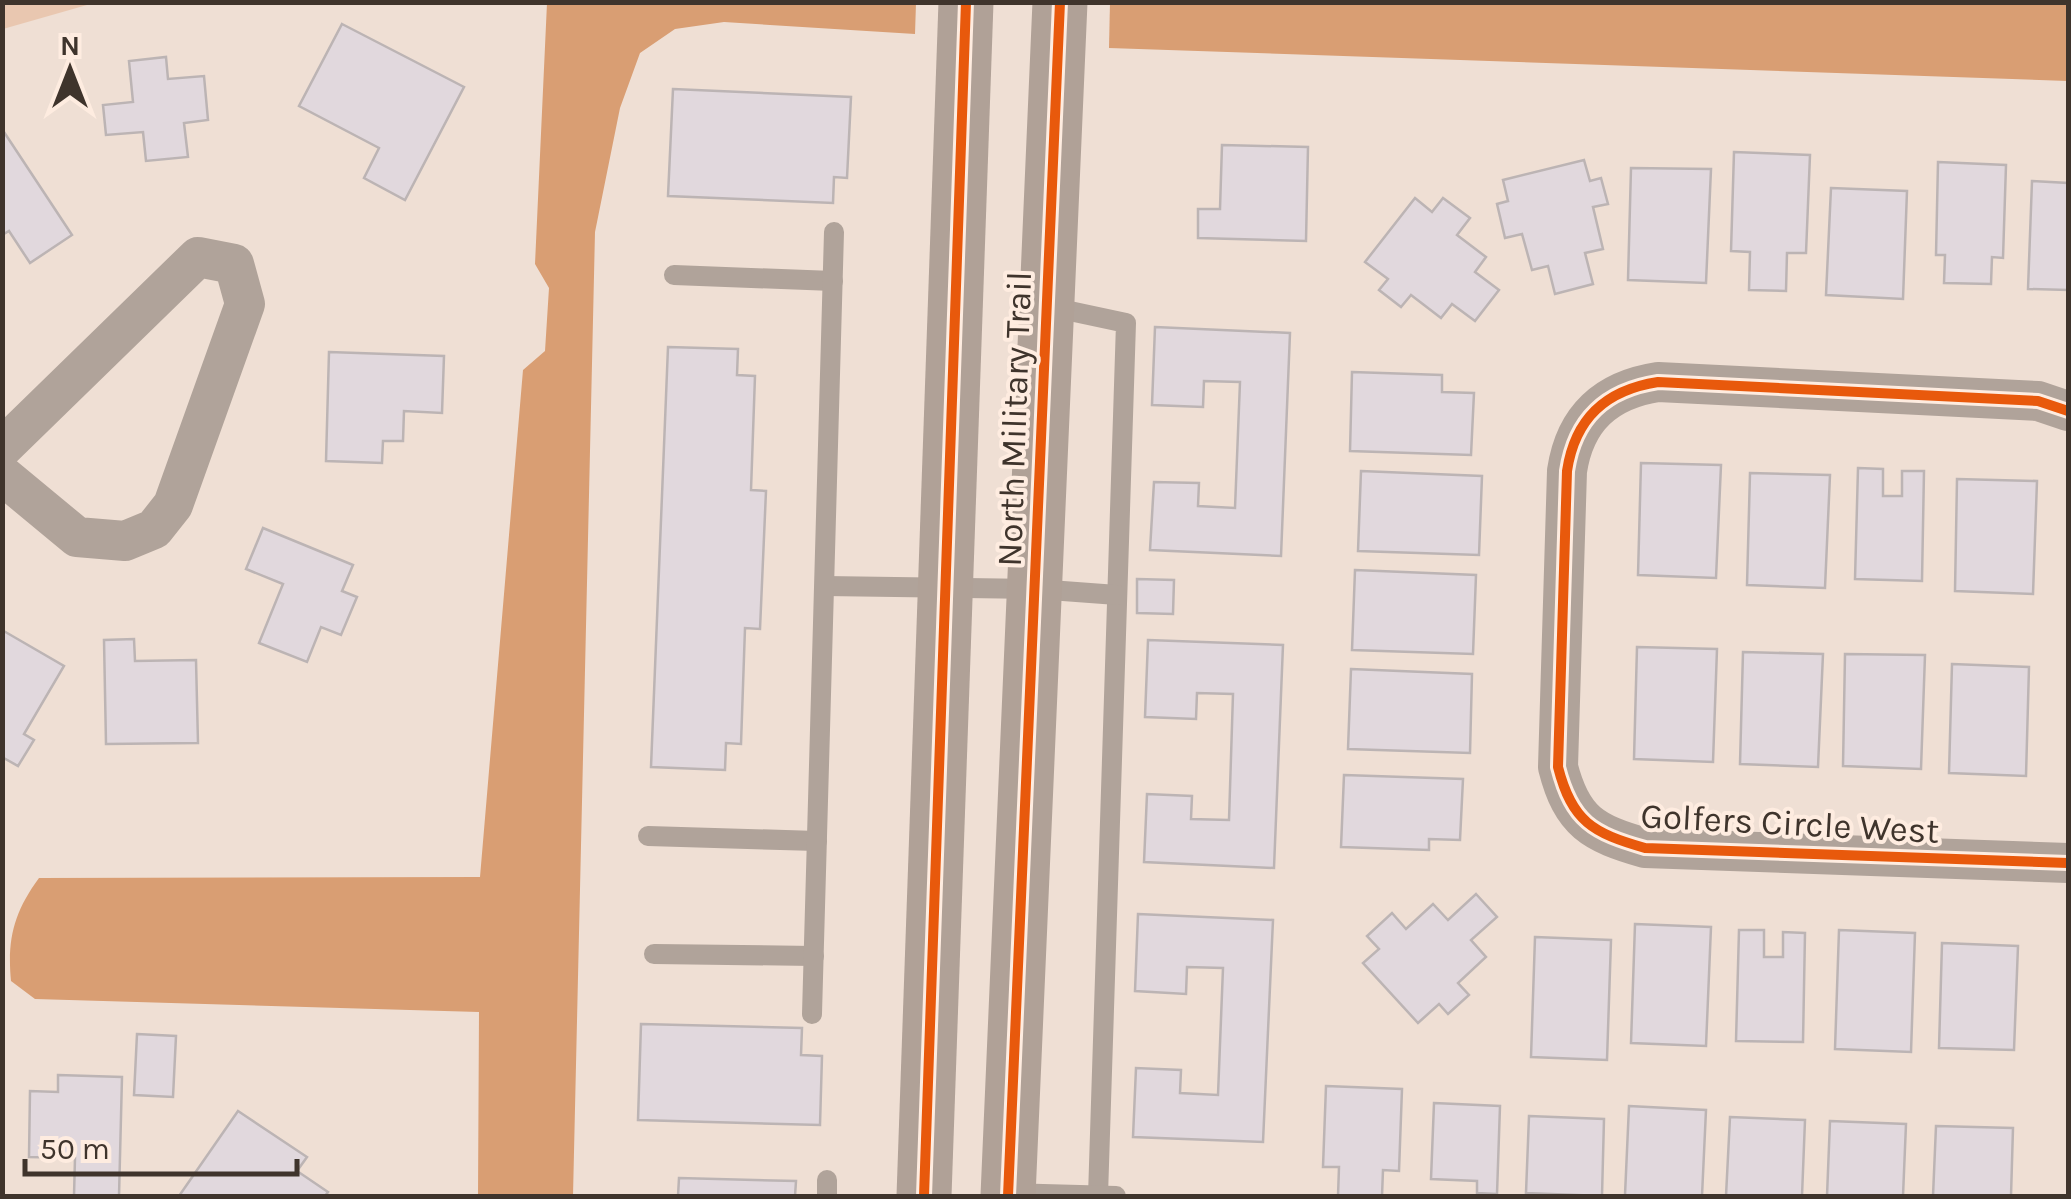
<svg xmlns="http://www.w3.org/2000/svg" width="2071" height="1199" viewBox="0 0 2071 1199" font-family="Karla,sans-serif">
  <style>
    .green { fill: #e9c7b0 }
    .water { fill: #d99e73 }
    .building { fill: #e1d8dd; stroke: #bcb4b4; stroke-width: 2.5 }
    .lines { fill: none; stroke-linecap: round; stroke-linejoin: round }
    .service { stroke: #b0a39a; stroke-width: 20 }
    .minor { stroke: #b0a39a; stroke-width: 40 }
    .secondary { stroke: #b0a197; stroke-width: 55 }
    .cycleway-casing { stroke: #feece0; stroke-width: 16 }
    .cycleway { stroke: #e8590c; stroke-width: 10 }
    .labels { text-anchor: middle; stroke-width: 8; stroke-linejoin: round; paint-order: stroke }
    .street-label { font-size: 35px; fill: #3f342c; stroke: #feece0 }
  </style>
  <rect width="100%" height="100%" fill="#efdfd4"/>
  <path class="green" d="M 3,2 L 94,2 L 94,3 L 3,29 Z"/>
  <g class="water">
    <path d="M 1110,2 L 2068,3 L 2068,81 L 1109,48 Z"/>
    <path d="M 547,3 L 916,3 L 915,34 L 724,22 L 675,29 L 640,53 L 620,108 L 595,232 L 573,1196 L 478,1196 L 479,1012 L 35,999 L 11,981 C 7,939 14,912 39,878 L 480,877 L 523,370 L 545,351 L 549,288 L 535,264 Z"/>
  </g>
  <g class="building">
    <path d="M 342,24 L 464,87 L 405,200 L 364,178 L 379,148 L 299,106 Z"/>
    <path d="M 166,57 L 168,79 L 204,76 L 208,120 L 184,123 L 188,157 L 146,161 L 143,132 L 106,135 L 103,105 L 133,102 L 129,61 Z"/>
    <path d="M 673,89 L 851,97 L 847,178 L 834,177 L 833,203 L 668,196 Z"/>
    <path d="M 2,129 L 72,235 L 30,263 L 9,231 L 2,235 Z"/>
    <path d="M 1222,145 L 1308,147 L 1306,241 L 1198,238 L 1198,209 L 1220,209 Z"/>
    <path d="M 1734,152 L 1810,155 L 1806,253 L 1787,253 L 1786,291 L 1749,290 L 1750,252 L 1731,251 Z"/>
    <path d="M 1584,160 L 1590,181 L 1601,178 L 1608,204 L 1593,207 L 1603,249 L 1585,253 L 1593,284 L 1555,294 L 1548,266 L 1532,270 L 1522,234 L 1505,238 L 1497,204 L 1508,201 L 1503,180 Z"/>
    <path d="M 1938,162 L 2006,165 L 2003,258 L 1992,257 L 1991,284 L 1944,283 L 1945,255 L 1936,255 Z"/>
    <path d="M 1631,168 L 1711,169 L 1706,283 L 1628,280 Z"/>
    <path d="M 2032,181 L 2068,183 L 2068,290 L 2028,289 Z"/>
    <path d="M 1831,188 L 1907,191 L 1903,299 L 1826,295 Z"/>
    <path d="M 1415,198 L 1432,212 L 1443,198 L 1470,218 L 1457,235 L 1486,257 L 1475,272 L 1499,290 L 1475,321 L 1452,304 L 1441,318 L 1411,295 L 1401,307 L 1379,290 L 1388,279 L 1365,262 Z"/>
    <path d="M 1155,327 L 1290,333 L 1281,556 L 1150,550 L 1154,482 L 1199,483 L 1198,506 L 1235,508 L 1240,382 L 1204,381 L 1203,407 L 1152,405 Z"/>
    <path d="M 668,347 L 738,349 L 737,375 L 755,376 L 751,490 L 766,491 L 760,629 L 745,628 L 741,744 L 726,743 L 725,770 L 651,767 Z"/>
    <path d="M 329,352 L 444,356 L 442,413 L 404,411 L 403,441 L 383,441 L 382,463 L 326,461 Z"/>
    <path d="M 1352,372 L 1442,375 L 1442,392 L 1474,393 L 1471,455 L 1350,451 Z"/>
    <path d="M 1641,463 L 1721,465 L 1716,578 L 1638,575 Z"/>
    <path d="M 1858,468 L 1883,469 L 1883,496 L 1902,496 L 1902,471 L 1924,471 L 1922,581 L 1855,579 Z"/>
    <path d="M 1361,471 L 1482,476 L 1479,555 L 1358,551 Z"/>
    <path d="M 1750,473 L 1830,475 L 1825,588 L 1747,585 Z"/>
    <path d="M 1957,479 L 2037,481 L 2033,594 L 1955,591 Z"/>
    <path d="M 263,528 L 353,565 L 342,591 L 357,597 L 341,635 L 321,627 L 307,662 L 259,643 L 283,584 L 246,569 Z"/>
    <path d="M 1355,570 L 1476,575 L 1473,654 L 1352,650 Z"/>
    <path d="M 1137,579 L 1174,580 L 1173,614 L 1137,613 Z"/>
    <path d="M 2,630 L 64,666 L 24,734 L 34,740 L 18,766 L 2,757 Z"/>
    <path d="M 134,639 L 135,661 L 196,660 L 198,743 L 106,744 L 104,640 Z"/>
    <path d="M 1148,640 L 1283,645 L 1274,868 L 1144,862 L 1147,794 L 1192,796 L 1191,819 L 1229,820 L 1233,694 L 1197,693 L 1196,719 L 1145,717 Z"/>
    <path d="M 1637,647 L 1717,649 L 1713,762 L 1634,759 Z"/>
    <path d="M 1743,652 L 1823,654 L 1818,767 L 1740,764 Z"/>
    <path d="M 1845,654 L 1925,655 L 1921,769 L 1843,766 Z"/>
    <path d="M 1952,664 L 2029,667 L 2026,776 L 1949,773 Z"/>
    <path d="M 1351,669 L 1472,674 L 1470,753 L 1348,749 Z"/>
    <path d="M 1344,775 L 1463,779 L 1460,840 L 1429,839 L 1429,850 L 1341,847 Z"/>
    <path d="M 1476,894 L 1497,917 L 1471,940 L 1486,957 L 1458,983 L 1469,995 L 1448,1014 L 1439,1004 L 1418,1023 L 1363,963 L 1379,949 L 1367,936 L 1392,913 L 1406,929 L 1433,904 L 1448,920 Z"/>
    <path d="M 1138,914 L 1273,920 L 1263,1142 L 1133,1137 L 1136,1068 L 1181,1070 L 1180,1093 L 1218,1095 L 1223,968 L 1187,967 L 1186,994 L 1135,991 Z"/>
    <path d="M 1635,924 L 1711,927 L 1706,1046 L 1631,1043 Z"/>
    <path d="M 1739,930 L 1764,930 L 1764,957 L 1783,957 L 1783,932 L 1805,933 L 1803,1042 L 1736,1041 Z"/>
    <path d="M 1839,930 L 1915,933 L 1911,1052 L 1835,1049 Z"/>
    <path d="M 1535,937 L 1611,940 L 1607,1060 L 1531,1057 Z"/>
    <path d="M 1942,943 L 2018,946 L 2014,1050 L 1939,1048 Z"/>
    <path d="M 641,1024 L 802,1028 L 801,1055 L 822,1056 L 820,1125 L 638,1120 Z"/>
    <path d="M 137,1034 L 176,1036 L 173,1097 L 134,1095 Z"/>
    <path d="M 58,1075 L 122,1077 L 119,1196 L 74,1196 L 75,1158 L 29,1157 L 30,1091 L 58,1092 Z"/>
    <path d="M 1326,1086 L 1402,1089 L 1399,1171 L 1383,1170 L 1382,1196 L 1338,1196 L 1339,1167 L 1323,1167 Z"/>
    <path d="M 1434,1103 L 1500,1106 L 1497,1194 L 1477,1193 L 1477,1181 L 1431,1179 Z"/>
    <path d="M 1629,1106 L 1706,1110 L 1702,1196 L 1625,1195 Z"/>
    <path d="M 238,1111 L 307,1157 L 297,1171 L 328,1192 L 325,1196 L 179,1196 Z"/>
    <path d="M 1529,1116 L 1604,1119 L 1602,1196 L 1526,1193 Z"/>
    <path d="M 1730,1117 L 1805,1120 L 1802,1196 L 1726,1196 Z"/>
    <path d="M 1830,1121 L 1906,1124 L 1903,1196 L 1827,1196 Z"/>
    <path d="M 1936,1126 L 2013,1128 L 2011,1196 L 1933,1196 Z"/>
    <path d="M 679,1178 L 796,1181 L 795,1196 L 678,1196 Z"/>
  </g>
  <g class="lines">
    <g class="service">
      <path d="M 674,275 L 833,281"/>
      <path d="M 1051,307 L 1126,323 L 1098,1196"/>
      <path d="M 825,586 L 1036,589 L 1117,595"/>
      <path d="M 648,836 L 817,841"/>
      <path d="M 654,954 L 814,956"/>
      <path d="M 812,1014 L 834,232"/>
      <path d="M 1010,1193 L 1116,1196"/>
      <path d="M 827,1196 L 827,1180"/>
    </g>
    <g class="minor">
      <path d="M 2068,411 L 2038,401 L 1658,382 C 1606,390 1575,418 1567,471 L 1558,767 C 1572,822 1593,833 1645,848 L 2068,863"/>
      <path d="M 2,448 L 198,257 L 234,264 L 245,304 L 173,505 L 154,529 L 125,541 L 77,537 L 2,475"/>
    </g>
    <g class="secondary">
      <path d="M 924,1196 L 966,2"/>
      <path d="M 1008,1196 L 1060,2"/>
    </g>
    <g class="cycleway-casing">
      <g id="cycleway">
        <path d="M 2068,411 L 2038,401 L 1658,382 C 1606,390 1575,418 1567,471 L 1558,767 C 1572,822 1593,833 1645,848 L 2068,863"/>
        <path d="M 924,1196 L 966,2"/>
        <path d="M 1008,1196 L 1060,2"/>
      </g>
    </g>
    <use href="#cycleway" class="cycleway"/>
  </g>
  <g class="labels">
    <g class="street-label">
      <text transform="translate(1014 419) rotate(-88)" y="12">North Military Trail</text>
      <text transform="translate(1790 823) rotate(3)" y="12">Golfers Circle West</text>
    </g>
  </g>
  <rect width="2071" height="1199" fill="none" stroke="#3f342c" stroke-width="10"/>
  <g transform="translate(70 70)" stroke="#feece0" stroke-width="8" paint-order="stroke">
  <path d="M0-8L18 38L0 25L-18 38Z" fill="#3f342c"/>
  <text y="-15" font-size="28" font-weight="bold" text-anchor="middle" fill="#3f342c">N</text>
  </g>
  <path d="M25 1159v15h272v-15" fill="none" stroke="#3f342c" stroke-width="5"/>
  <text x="40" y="1159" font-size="30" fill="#3f342c" stroke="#feece0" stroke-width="8" paint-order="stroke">50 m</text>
</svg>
